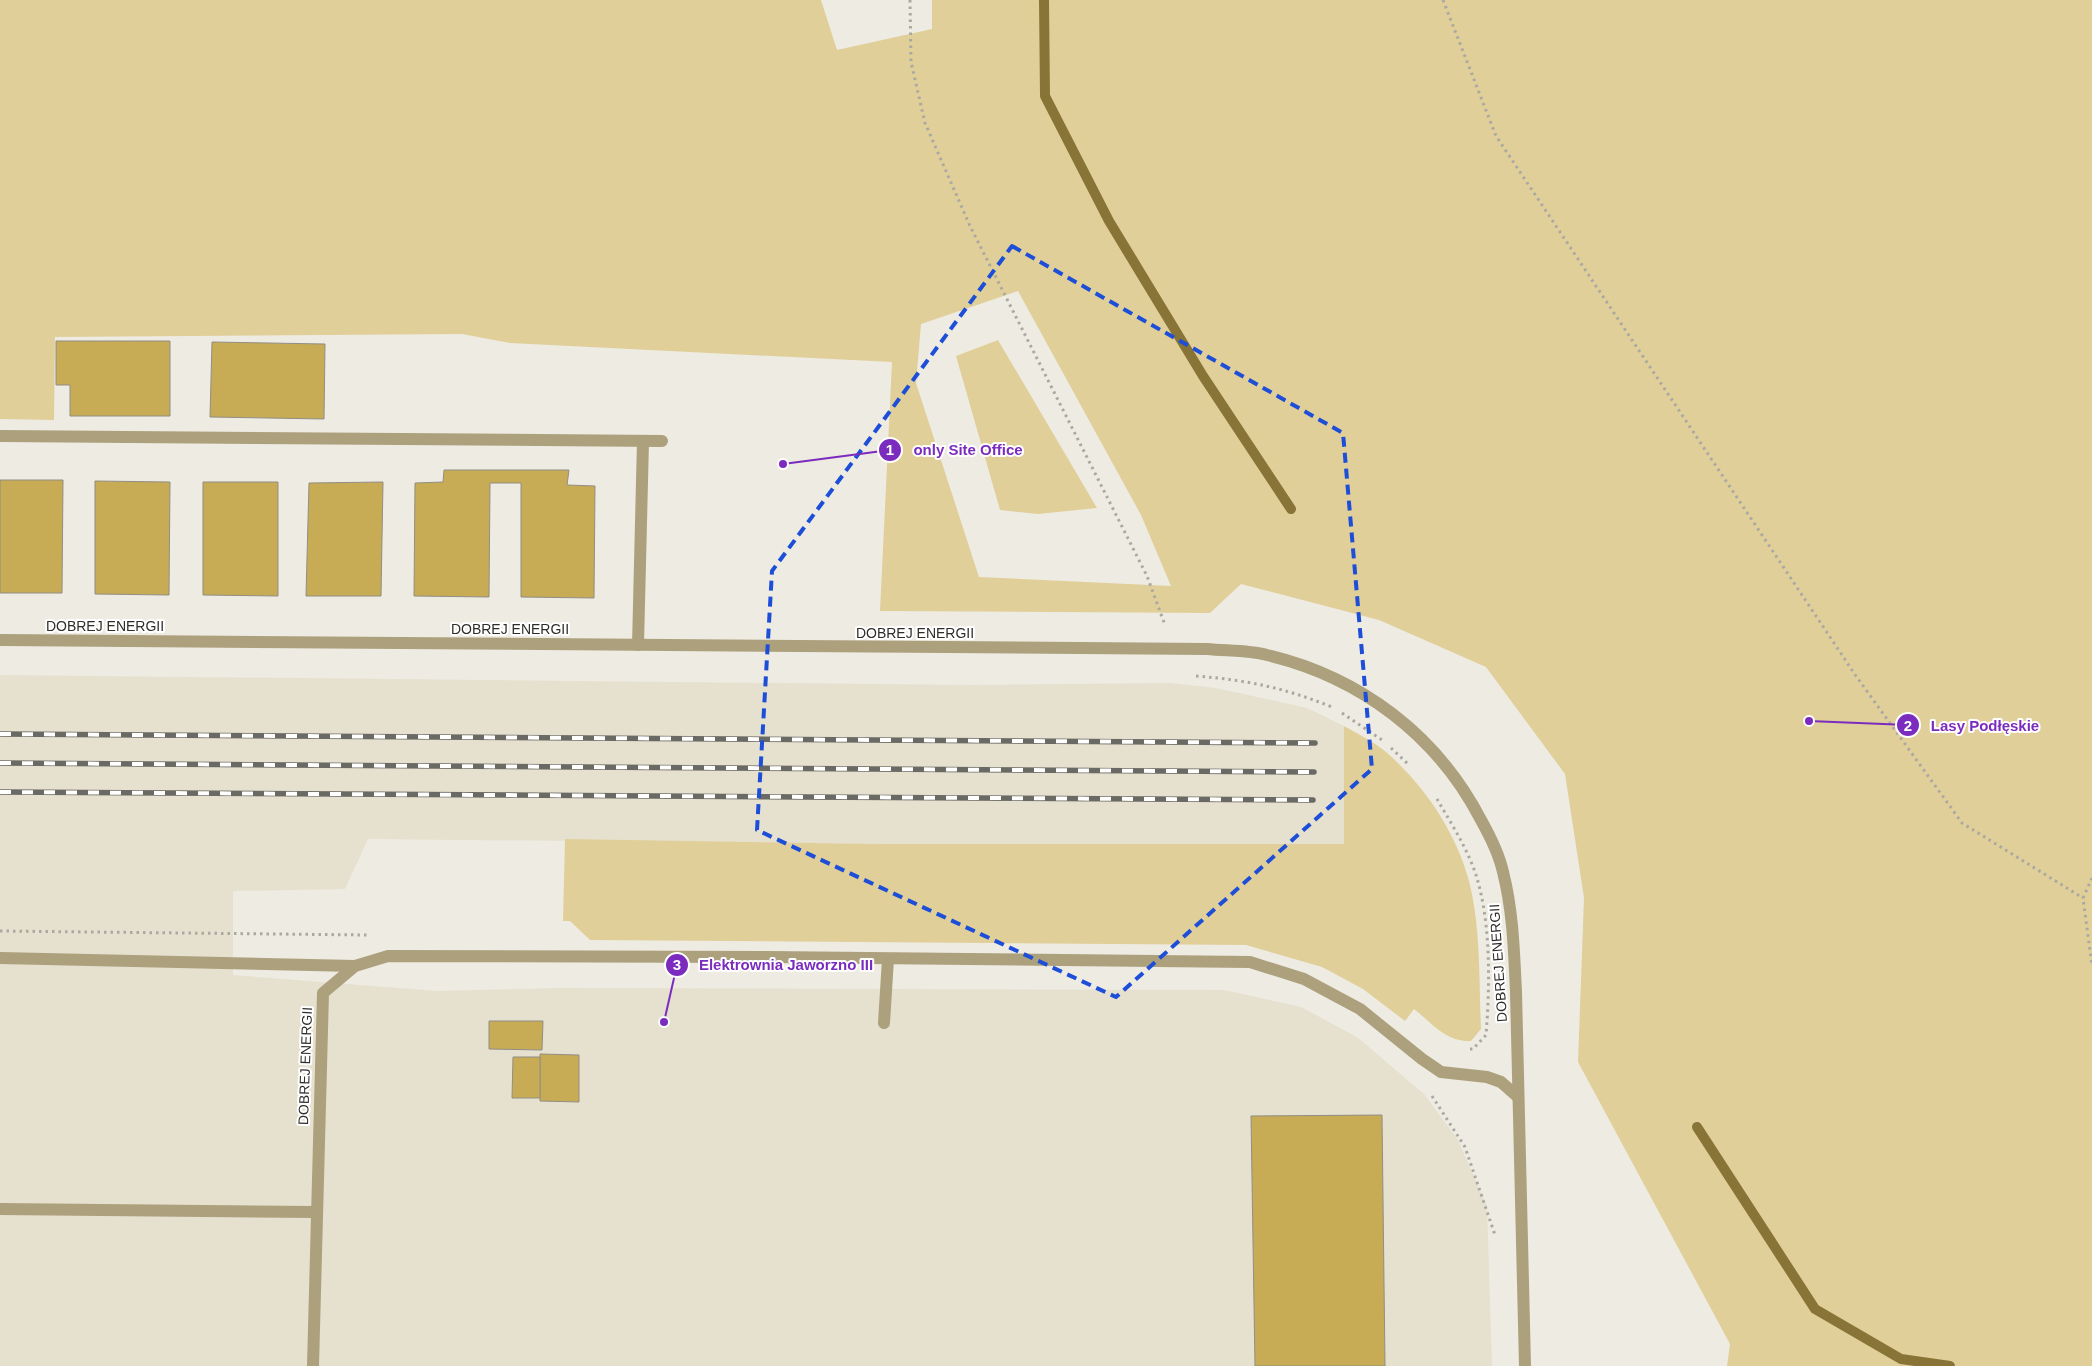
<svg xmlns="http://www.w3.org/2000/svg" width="2092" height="1366" viewBox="0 0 2092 1366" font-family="Arial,sans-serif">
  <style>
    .built { fill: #e6e0cf }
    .green { fill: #e1cf9a; fill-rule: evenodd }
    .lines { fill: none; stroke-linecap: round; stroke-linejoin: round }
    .stream { stroke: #887436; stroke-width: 10 }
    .building { fill: #c7ab55; stroke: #918e85 }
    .path { stroke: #aaa8a1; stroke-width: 3; stroke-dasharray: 2.5 4; stroke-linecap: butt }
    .lane { stroke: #aca07d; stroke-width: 12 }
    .street { stroke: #aca07d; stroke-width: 12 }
    .rail-casing { stroke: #6a6963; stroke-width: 5.5 }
    .rail { stroke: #fff; stroke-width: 4; stroke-dasharray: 11; stroke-linecap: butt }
    .marked { fill: none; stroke: #1d4ed8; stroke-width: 4; stroke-dasharray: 10 6; stroke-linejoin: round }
    .labels { text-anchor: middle; stroke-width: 4; stroke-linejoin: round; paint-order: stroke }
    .street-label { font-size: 14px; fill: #2e2d29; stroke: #fff }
    .leader { fill: none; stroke: #7b2cbf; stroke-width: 2 }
    .callout-dot { fill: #7b2cbf; stroke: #fff; stroke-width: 2 }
    .mark-label { font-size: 15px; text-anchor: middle; font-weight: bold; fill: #fff }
    .callout-label { font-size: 15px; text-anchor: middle; font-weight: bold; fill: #7b2cbf; stroke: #fff; stroke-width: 4; stroke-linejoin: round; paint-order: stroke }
  </style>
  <rect width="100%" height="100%" fill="#eeebe2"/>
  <path class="built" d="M 0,675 L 968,685 L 1170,683 L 1216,688 L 1307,708 L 1344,726 L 1345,844 L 879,844 L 368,839 L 345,889 L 233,891 L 233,975 L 437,991 L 558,988 L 1224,990 L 1301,1007 L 1357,1037 L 1424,1094 L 1458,1140 L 1487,1206 L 1492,1366 L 0,1366 Z"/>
  <g class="green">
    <path d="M 0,0 L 821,0 L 837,50 L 932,29 L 932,0 L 2092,0 L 2092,1366 L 1727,1366 L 1730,1344 L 1578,1062 L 1584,898 L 1565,774 L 1486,667 L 1379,620 L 1241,584 L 1210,613 L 880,611 L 892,362 L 510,343 L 462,334 L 55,337 L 54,420 L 0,419 ZM 1018,291 L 1141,515 L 1171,586 L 979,577 L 916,383 L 921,324 Z"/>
    <path d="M 998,340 L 1097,508 L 1038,514 L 1000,510 L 956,356 Z"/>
    <path d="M 1344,726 C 1358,734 1374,742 1386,752 C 1424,785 1456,832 1469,881 C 1481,928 1479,980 1481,1029 L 1471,1041 C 1446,1042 1433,1024 1414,1009 L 1405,1021 L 1363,989 L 1322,967 L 1246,945 L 590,940 L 570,921 L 563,921 L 565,839 L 879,844 L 1344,844 Z"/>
  </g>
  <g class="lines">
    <g class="stream">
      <path d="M 1044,0 L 1045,96 L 1109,221 L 1203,376 L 1291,509"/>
      <path d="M 1697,1127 L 1815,1309 L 1901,1359 L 1950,1366"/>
    </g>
  </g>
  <g class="building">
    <path d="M 56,341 L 170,341 L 170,416 L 70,416 L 70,385 L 56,385 Z"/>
    <path d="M 212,342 L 325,344 L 324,419 L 210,417 Z"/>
    <path d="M 444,470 L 569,470 L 567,485 L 595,486 L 594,598 L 521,597 L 521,483 L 490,483 L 489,597 L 414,596 L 415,483 L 443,482 Z"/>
    <path d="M 0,480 L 63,480 L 62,593 L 0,593 Z"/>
    <path d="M 95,481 L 170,482 L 169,595 L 95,594 Z"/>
    <path d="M 203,482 L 278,482 L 278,596 L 203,595 Z"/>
    <path d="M 383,482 L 381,596 L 306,596 L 309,483 Z"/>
    <path d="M 489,1021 L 543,1021 L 542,1050 L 489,1049 Z"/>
    <path d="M 540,1054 L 579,1055 L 579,1102 L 540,1101 Z"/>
    <path d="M 513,1057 L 540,1057 L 540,1098 L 512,1098 Z"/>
    <path d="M 1382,1115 L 1385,1366 L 1255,1366 L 1251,1116 Z"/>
  </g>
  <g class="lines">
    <g class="path">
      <path d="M 910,0 L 911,62 L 925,123 L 970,226 L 1147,576 L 1165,625"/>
      <path d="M 1443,0 L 1496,136 L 1856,676 L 1962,823 L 2083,898"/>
      <path d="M 1196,676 C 1247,680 1285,688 1332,707"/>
      <path d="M 1342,713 L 1382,740"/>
      <path d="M 1391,748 L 1408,764"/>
      <path d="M 1437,799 C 1451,823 1467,848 1476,875 C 1491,922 1490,985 1486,1035 L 1473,1049 L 1470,1049"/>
      <path d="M 2092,878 L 2083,898 L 2092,966"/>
      <path d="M 0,931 L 367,935"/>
      <path d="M 1432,1096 L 1465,1147 L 1495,1235"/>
    </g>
    <g class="lane">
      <path d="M 0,436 L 662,441"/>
      <path d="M 638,645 L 643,441"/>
      <path d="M 0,958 L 355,966"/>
      <path d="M 884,1023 L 888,959"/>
      <path d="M 0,1209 L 315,1212"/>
    </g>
    <g class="street">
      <path d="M 0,640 L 1207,649 C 1226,651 1248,650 1267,655 C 1360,677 1437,735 1481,820 C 1490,836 1499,854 1503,872 C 1513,911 1514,951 1516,992 L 1525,1366"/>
      <path d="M 313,1366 L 323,993 L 355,966 L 388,956 L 769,957 L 1250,962 L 1304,979 L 1360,1009 L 1422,1059 L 1441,1072 L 1487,1077 L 1501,1082 L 1518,1097"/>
    </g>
    <g class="rail-casing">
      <g id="rail">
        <path d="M 0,734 L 1315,743"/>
        <path d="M 0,763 L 1314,772"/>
        <path d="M 0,792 L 1313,800"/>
      </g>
    </g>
    <use href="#rail" class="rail"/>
  </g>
  <path class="marked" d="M 1012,246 L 1343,433 L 1372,769 L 1116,997 L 757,830 L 772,571 Z"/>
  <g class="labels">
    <g class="street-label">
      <text x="105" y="631">DOBREJ ENERGII</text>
      <text x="510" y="634">DOBREJ ENERGII</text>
      <text x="915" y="638">DOBREJ ENERGII</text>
      <text transform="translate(1498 963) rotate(-94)" y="5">DOBREJ ENERGII</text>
      <text transform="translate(305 1066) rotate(-88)" y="5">DOBREJ ENERGII</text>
    </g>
  </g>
  <path class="leader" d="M783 464L890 450M1809 721L1908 725M664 1022L677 965"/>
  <g class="callout-dot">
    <circle cx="783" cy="464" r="5"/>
    <circle cx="1809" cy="721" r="5"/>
    <circle cx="664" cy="1022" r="5"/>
    <circle cx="890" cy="450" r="12"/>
    <circle cx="1908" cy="725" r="12"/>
    <circle cx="677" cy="965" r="12"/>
  </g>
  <g class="mark-label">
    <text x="890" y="455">1</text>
    <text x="1908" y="731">2</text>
    <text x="677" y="970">3</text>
  </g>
  <g class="callout-label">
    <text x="968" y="455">only Site Office</text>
    <text x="1985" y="731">Lasy Podłęskie</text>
    <text x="786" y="970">Elektrownia Jaworzno III</text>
  </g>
</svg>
